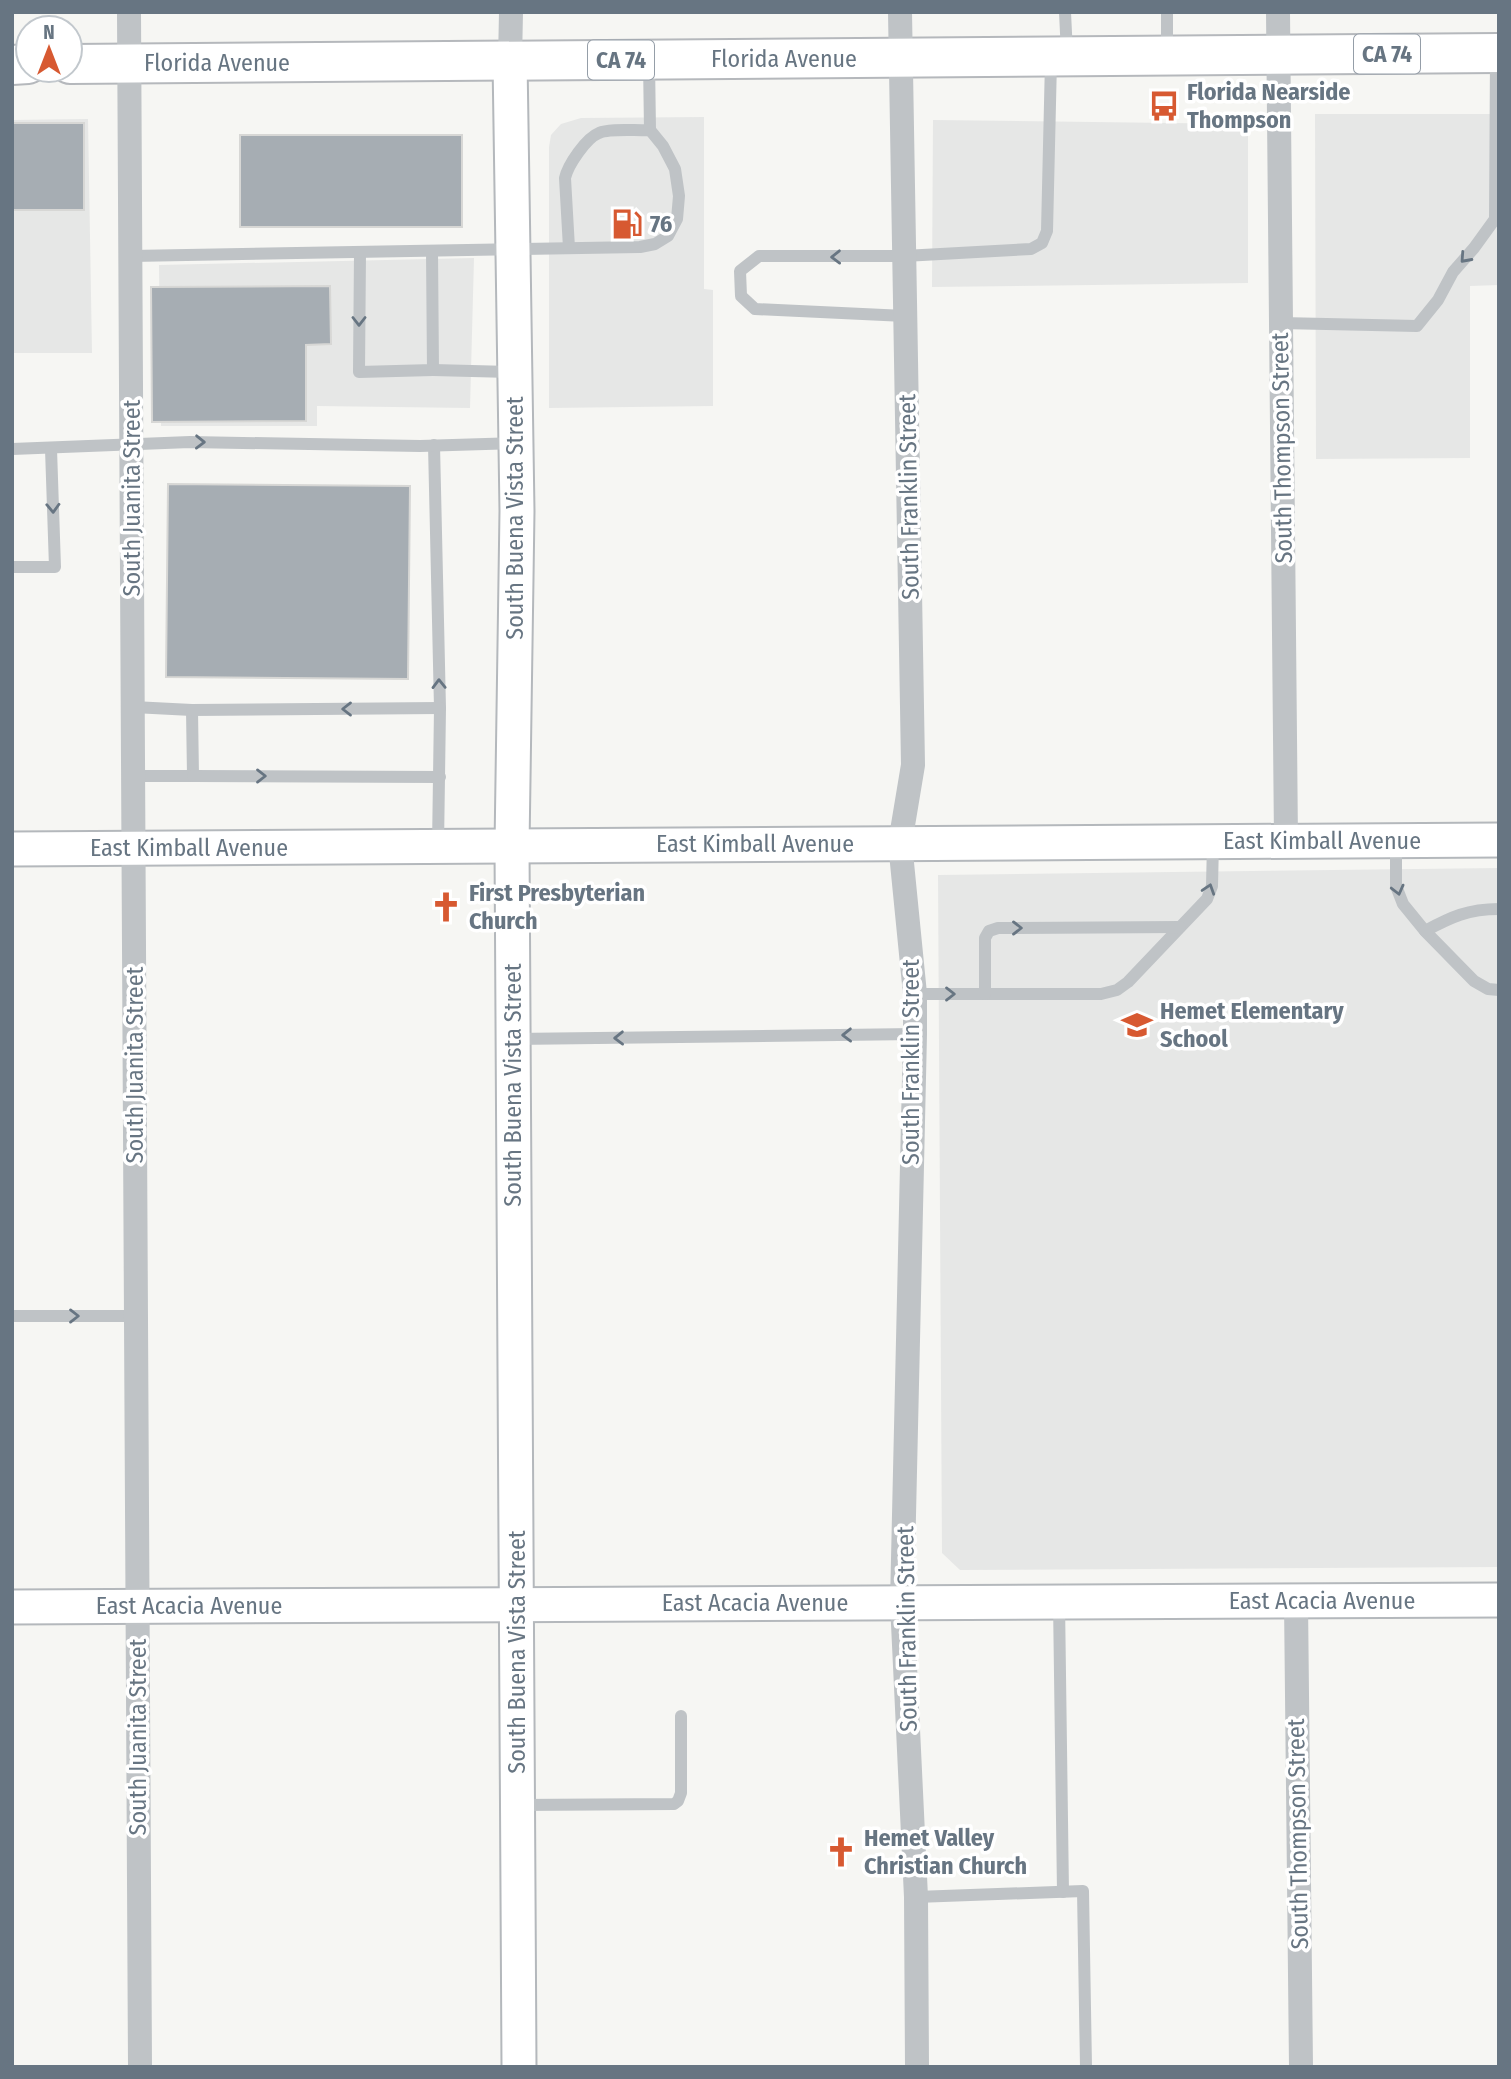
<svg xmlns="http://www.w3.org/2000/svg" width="1511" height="2079" viewBox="0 0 1511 2079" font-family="'Fira Sans Condensed',sans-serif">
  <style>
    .built { fill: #e6e7e6 }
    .building { fill: #a6adb3; stroke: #d7d7d5; stroke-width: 2 }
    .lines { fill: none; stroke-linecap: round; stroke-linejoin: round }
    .secondary-casing { stroke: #b4b8bc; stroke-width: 37 }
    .primary-casing { stroke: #b5b8bc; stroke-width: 42 }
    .lane { stroke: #bfc3c6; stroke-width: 12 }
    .street { stroke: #bfc3c6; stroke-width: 24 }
    .secondary { stroke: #fff; stroke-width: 33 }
    .primary { stroke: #fff; stroke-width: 38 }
    .oneway { stroke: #677582 }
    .labels { text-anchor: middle; stroke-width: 7; stroke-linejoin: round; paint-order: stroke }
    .shield { fill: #fff; stroke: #959ea8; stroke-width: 2 }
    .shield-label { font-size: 23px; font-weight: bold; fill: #677582 }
    .street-label { font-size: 24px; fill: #677582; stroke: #fff }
    .poi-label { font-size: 24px; font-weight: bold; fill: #677582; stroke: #fff; text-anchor: start }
  </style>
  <rect width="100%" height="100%" fill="#f6f6f3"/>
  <g class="built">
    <path d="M 1315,114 L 1499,114 L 1499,285 L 1470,286 L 1470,458 L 1316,459 Z"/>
    <path d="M 704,117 L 704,289 L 713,290 L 713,406 L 549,408 L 549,147 L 551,135 L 561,124 L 581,118 Z"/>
    <path d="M 88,119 L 92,353 L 12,353 L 12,120 Z"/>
    <path d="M 933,120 L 1248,124 L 1248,283 L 932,287 Z"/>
    <path d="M 474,258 L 470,408 L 317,406 L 317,426 L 161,426 L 159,265 Z"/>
    <path d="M 1499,868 L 1499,1567 L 960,1570 L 942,1553 L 938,875 Z"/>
  </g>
  <g class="building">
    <rect x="12" y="123" width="72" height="87"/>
    <rect x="240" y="135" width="222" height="92"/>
    <path d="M 330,286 L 331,344 L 306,345 L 306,421 L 152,422 L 151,287 Z"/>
    <path d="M 168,484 L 410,486 L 408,679 L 166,677 Z"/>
  </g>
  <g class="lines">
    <g class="secondary-casing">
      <g id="secondary">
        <path d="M 510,61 L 517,511 L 512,846 L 519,2067"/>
        <path d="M 12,849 L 1499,840"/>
        <path d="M 12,1607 L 1499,1600"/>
      </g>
    </g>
    <g class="primary-casing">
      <g id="primary">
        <path d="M 70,64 L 1499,53"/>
        <path d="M 12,65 L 28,64"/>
      </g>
    </g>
    <g class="lane">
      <path d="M 1065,12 L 1067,54"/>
      <path d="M 1167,12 L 1167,50"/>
      <path d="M 569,248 L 565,178 C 568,165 586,138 599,133 C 610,128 637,131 650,130"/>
      <path d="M 360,253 L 359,372 L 433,370 L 432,251"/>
      <path d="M 131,256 L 640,247 L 655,244 L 668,236 L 677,219 L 679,196 L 675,169 L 663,146 L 650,130 L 649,62"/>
      <path d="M 905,316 L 755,309 L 741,296 L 740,271 L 759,256 L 904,256 L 1031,249 L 1042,243 L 1047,231 L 1051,61"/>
      <path d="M 1281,323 L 1417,326 L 1438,300 L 1453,272 L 1474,248 L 1495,219 L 1496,57"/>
      <path d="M 433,370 L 513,372"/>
      <path d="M 434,445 L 440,708 L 438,846"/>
      <path d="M 12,449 L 190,442 L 420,446 L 516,443"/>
      <path d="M 12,567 L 55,567 L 51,449"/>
      <path d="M 133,707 L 192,710 L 193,776 L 133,776"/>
      <path d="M 192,710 L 440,708"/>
      <path d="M 193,776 L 440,777"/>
      <path d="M 1396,841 L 1396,886 L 1403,904 L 1425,931 L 1474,981 L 1488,989 L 1499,990"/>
      <path d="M 1425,931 C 1451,917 1468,909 1499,909"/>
      <path d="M 915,994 L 1101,994 L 1117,990 L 1128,982 L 1207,899 L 1212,886 L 1213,843"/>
      <path d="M 985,994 L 985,938 L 989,931 L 998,928 L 1180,927"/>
      <path d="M 513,1039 L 915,1034"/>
      <path d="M 12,1316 L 136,1316"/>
      <path d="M 1059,1602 L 1063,1892"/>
      <path d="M 518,1805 L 674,1804 L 678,1801 L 681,1793 L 681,1716"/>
      <path d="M 916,1897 L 1083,1891 L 1086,2067"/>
    </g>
    <g class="street">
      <path d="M 129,12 L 140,2067"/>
      <path d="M 900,12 L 913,765 L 900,843 L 915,994 L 915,1034 L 902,1603 L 916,1897 L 917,2067"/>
      <path d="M 1278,12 L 1286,841"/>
      <path d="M 510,61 L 511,12"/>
      <path d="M 1296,1601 L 1301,2067"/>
    </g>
    <use href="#secondary" class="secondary"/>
    <use href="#primary" class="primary"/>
  </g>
  <defs><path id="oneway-chevron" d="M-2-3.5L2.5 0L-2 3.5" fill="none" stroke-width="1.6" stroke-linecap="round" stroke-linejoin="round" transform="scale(1.75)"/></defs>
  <g class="oneway">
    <use href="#oneway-chevron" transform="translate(836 257) rotate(179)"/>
    <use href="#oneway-chevron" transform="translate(1465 258) rotate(132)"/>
    <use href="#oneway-chevron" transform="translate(359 321) rotate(90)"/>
    <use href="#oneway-chevron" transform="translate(200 442) rotate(1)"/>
    <use href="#oneway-chevron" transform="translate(53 508) rotate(88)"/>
    <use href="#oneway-chevron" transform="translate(439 684) rotate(-91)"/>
    <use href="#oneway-chevron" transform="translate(347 709) rotate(180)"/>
    <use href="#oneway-chevron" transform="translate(261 776)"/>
    <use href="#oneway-chevron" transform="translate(1209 889) rotate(-72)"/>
    <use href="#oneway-chevron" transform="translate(1398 890) rotate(76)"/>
    <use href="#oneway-chevron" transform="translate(1017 928)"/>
    <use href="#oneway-chevron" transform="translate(950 994)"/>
    <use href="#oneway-chevron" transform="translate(847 1035) rotate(179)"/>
    <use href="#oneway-chevron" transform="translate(619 1038) rotate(179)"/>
    <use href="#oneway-chevron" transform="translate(74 1316)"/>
  </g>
  <defs>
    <g id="bus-bare" transform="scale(2.415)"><path d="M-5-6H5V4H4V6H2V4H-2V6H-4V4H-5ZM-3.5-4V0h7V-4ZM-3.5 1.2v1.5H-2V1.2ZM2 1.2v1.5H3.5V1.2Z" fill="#d75931" stroke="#fff" stroke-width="2.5" paint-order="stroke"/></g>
    <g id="fuel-bare" transform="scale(2.415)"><path d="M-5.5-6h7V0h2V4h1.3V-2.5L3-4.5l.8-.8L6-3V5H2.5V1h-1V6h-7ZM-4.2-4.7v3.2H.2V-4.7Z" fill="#d75931" stroke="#fff" stroke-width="2.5" paint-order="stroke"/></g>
    <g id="church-bare" transform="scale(2.415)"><path d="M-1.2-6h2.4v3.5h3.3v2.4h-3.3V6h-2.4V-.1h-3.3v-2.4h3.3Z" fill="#d75931" stroke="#fff" stroke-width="2.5" paint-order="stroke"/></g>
    <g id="school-bare" transform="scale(2.415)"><path d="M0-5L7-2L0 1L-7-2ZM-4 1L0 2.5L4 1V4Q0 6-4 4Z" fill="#d75931" stroke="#fff" stroke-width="2.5" paint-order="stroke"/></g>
  </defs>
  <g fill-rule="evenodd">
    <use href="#bus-bare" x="1164" y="106"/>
    <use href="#fuel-bare" x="627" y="224"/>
    <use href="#church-bare" x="446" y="907"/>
    <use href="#school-bare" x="1137" y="1025"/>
    <use href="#church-bare" x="841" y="1852"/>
  </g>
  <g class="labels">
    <g class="shield">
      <rect x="1354" y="34.5" width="66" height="39" rx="5"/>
      <rect x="588" y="40.5" width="66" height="39" rx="5"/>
    </g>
    <g class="shield-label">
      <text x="1387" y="62">CA 74</text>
      <text x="621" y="68">CA 74</text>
    </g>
    <g class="street-label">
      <text x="784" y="67">Florida Avenue</text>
      <text x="217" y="71">Florida Avenue</text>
      <text transform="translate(1282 448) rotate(-91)" y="8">South Thompson Street</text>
      <text transform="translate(909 497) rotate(-91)" y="8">South Franklin Street</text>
      <text transform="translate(132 498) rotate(-90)" y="8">South Juanita Street</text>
      <text transform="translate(515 518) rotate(-90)" y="8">South Buena Vista Street</text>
      <text x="1322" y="849">East Kimball Avenue</text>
      <text x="755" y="852">East Kimball Avenue</text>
      <text x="189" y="856">East Kimball Avenue</text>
      <text transform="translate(911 1062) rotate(-90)" y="8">South Franklin Street</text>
      <text transform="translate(135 1065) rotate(-90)" y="8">South Juanita Street</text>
      <text transform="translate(513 1085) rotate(-90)" y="8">South Buena Vista Street</text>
      <text x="1322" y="1609">East Acacia Avenue</text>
      <text x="755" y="1611">East Acacia Avenue</text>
      <text x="189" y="1614">East Acacia Avenue</text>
      <text transform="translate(907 1629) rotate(-91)" y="8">South Franklin Street</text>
      <text transform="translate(517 1652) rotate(-90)" y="8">South Buena Vista Street</text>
      <text transform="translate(138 1737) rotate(-90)" y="8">South Juanita Street</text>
      <text transform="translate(1298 1834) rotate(-91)" y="8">South Thompson Street</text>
    </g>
    <g class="poi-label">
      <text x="1187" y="100">Florida Nearside<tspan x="1187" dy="28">Thompson</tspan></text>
      <text x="650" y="232">76</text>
      <text x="469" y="901">First Presbyterian<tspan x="469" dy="28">Church</tspan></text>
      <text x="1160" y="1019">Hemet Elementary<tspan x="1160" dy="28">School</tspan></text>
      <text x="864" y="1846">Hemet Valley<tspan x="864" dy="28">Christian Church</tspan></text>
    </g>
  </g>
  <rect width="1511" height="2079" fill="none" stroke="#677582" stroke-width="28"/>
  <g transform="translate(49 49)"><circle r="33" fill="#ffffff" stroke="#c2c8cd" stroke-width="2"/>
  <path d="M0-5L12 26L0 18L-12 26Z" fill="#d75931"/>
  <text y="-10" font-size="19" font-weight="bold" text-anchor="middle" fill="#677582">N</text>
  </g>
</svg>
